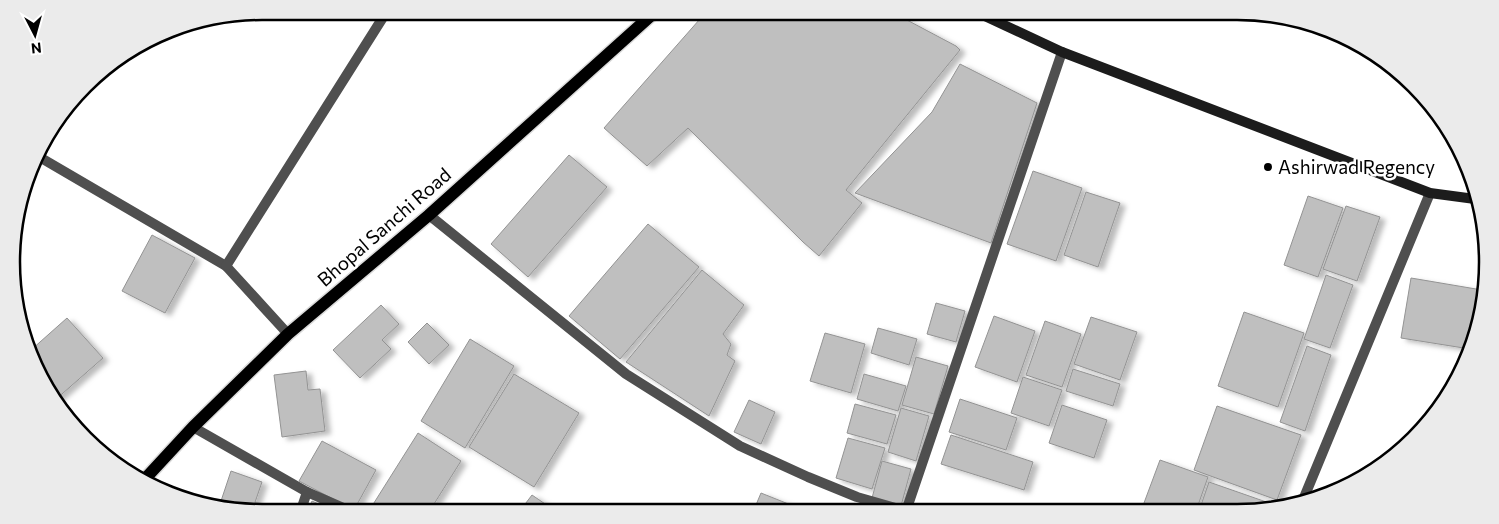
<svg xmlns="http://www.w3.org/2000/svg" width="1499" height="524" viewBox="0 0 1499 524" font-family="Commissioner,sans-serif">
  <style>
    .building { fill: #bfbfbf; stroke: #939393; filter: url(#shadow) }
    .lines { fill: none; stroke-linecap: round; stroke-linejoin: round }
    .primary-casing { stroke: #dbdbdb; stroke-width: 15 }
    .street { stroke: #4f4f4f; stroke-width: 10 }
    .secondary { stroke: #1c1c1c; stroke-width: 10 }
    .primary { stroke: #000; stroke-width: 12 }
    .poi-dot { fill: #000; stroke: #fff; stroke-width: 2 }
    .labels { text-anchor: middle; stroke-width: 5; stroke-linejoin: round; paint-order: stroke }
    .poi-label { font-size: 19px; fill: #000; stroke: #fff; text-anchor: start }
    .street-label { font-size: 19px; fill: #000; stroke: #fff }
    .rim { fill: none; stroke: #000; stroke-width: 2.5 }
  </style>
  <defs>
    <filter id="shadow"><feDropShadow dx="5.5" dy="3" stdDeviation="2.5" flood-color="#0004"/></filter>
  </defs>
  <rect width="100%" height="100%" fill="#fff"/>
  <g class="building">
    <path d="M 707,11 L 890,11 L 956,46 L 960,50 L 846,190 L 862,203 L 819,256 L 803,242 L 688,128 L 647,166 L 604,128 Z"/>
    <path d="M 960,64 L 1037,103 L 991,243 L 855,193 L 932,112 Z"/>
    <path d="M 569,155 L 607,187 L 528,277 L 491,244 Z"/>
    <path d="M 1033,171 L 1082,188 L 1056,261 L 1007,244 Z"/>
    <path d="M 1086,192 L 1120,203 L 1098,267 L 1064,255 Z"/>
    <path d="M 1308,196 L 1343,208 L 1318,277 L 1284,265 Z"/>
    <path d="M 1346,206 L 1380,217 L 1357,281 L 1323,269 Z"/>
    <path d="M 648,224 L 699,267 L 620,359 L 569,316 Z"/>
    <path d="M 152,235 L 195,258 L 165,313 L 122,291 Z"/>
    <path d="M 702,270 L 744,305 L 723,334 L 731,344 L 727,355 L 735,361 L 709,416 L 626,362 Z"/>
    <path d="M 1326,275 L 1353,285 L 1330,348 L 1304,339 Z"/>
    <path d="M 1411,278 L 1482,290 L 1479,327 L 1470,349 L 1401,338 Z"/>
    <path d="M 936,303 L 965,311 L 956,342 L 927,334 Z"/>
    <path d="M 381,305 L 399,324 L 382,340 L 391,349 L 360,378 L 333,350 Z"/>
    <path d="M 1244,312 L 1304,333 L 1278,407 L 1218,386 Z"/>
    <path d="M 994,316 L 1035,331 L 1017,382 L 975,367 Z"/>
    <path d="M 1091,317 L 1137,332 L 1120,380 L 1074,364 Z"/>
    <path d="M 67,318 L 103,358 L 54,401 L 31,350 Z"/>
    <path d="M 1045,321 L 1081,334 L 1062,387 L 1026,375 Z"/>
    <path d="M 427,323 L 449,345 L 429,364 L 408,342 Z"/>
    <path d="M 878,328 L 917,339 L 909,365 L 871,353 Z"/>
    <path d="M 825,333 L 865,344 L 851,393 L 810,381 Z"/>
    <path d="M 470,339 L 514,366 L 465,448 L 421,421 Z"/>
    <path d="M 1307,346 L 1331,355 L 1305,431 L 1280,422 Z"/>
    <path d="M 916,357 L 948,366 L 934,414 L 902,405 Z"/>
    <path d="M 1073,369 L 1120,384 L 1113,406 L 1066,391 Z"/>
    <path d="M 306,371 L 308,390 L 320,389 L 325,431 L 282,437 L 274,375 Z"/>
    <path d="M 514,374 L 579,413 L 534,487 L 469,447 Z"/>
    <path d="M 864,374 L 906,386 L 898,411 L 857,399 Z"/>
    <path d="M 1023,377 L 1062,390 L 1049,426 L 1011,413 Z"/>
    <path d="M 960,399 L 1017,418 L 1006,450 L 949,432 Z"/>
    <path d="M 749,400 L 775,412 L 761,444 L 734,432 Z"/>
    <path d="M 855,404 L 896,415 L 887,444 L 847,433 Z"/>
    <path d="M 1062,405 L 1107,420 L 1094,458 L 1049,443 Z"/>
    <path d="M 1217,406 L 1301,435 L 1277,500 L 1194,470 Z"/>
    <path d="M 901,408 L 929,416 L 916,461 L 888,452 Z"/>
    <path d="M 418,433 L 461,461 L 429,512 L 382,512 L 372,506 Z"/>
    <path d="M 951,435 L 1033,462 L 1024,490 L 941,464 Z"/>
    <path d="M 848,438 L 885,448 L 872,489 L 836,478 Z"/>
    <path d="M 322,441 L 376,470 L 354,510 L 299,481 Z"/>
    <path d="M 1160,460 L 1208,477 L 1196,511 L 1141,511 Z"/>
    <path d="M 882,461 L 911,469 L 901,506 L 872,498 Z"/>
    <path d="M 231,471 L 262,482 L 252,511 L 219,507 Z"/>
    <path d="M 1209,482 L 1275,505 L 1274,509 L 1199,511 Z"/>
    <path d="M 761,493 L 791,505 L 788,512 L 753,512 Z"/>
    <path d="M 532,495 L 557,512 L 519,512 Z"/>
    <path d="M 312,501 L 339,513 L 307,513 Z"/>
  </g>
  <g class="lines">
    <g class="primary-casing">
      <path id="primary" d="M 144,480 L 193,427 L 288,334 L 429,215 L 656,11"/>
    </g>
    <g class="street">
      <path d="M 36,155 L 226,266 L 288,334"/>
      <path d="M 429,215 L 626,374 L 740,446 L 808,477 L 857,497 L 906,511 L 1062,52"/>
      <path d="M 226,266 L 387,11"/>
      <path d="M 193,427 L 307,492 L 355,513"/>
      <path d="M 1303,500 L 1430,193"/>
      <path d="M 300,513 L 307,492"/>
    </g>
    <path class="secondary" d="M 974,11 L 1062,52 L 1430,193 L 1475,199"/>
    <use href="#primary" class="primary"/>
  </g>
  <circle class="poi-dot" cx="1268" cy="167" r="5"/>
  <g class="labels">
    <g class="poi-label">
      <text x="1278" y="174">Ashirwad Regency</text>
    </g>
    <g class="street-label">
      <text transform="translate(384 227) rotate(-41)" y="7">Bhopal Sanchi Road</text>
    </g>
  </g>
  <path d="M0 0H1499V524H0ZM262 20H1237A242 242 0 0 1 1479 262V262A242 242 0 0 1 1237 504H262A242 242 0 0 1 20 262V262A242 242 0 0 1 262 20Z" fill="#ebebeb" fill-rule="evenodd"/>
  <path class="rim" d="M262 20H1237A242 242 0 0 1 1479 262V262A242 242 0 0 1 1237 504H262A242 242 0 0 1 20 262V262A242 242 0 0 1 262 20Z"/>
  <g transform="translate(35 35) rotate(174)" stroke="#ffffff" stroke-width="4" paint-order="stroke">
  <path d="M0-4L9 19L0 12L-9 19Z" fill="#000000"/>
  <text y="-8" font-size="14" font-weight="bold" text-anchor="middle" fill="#000000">N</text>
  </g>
</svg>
